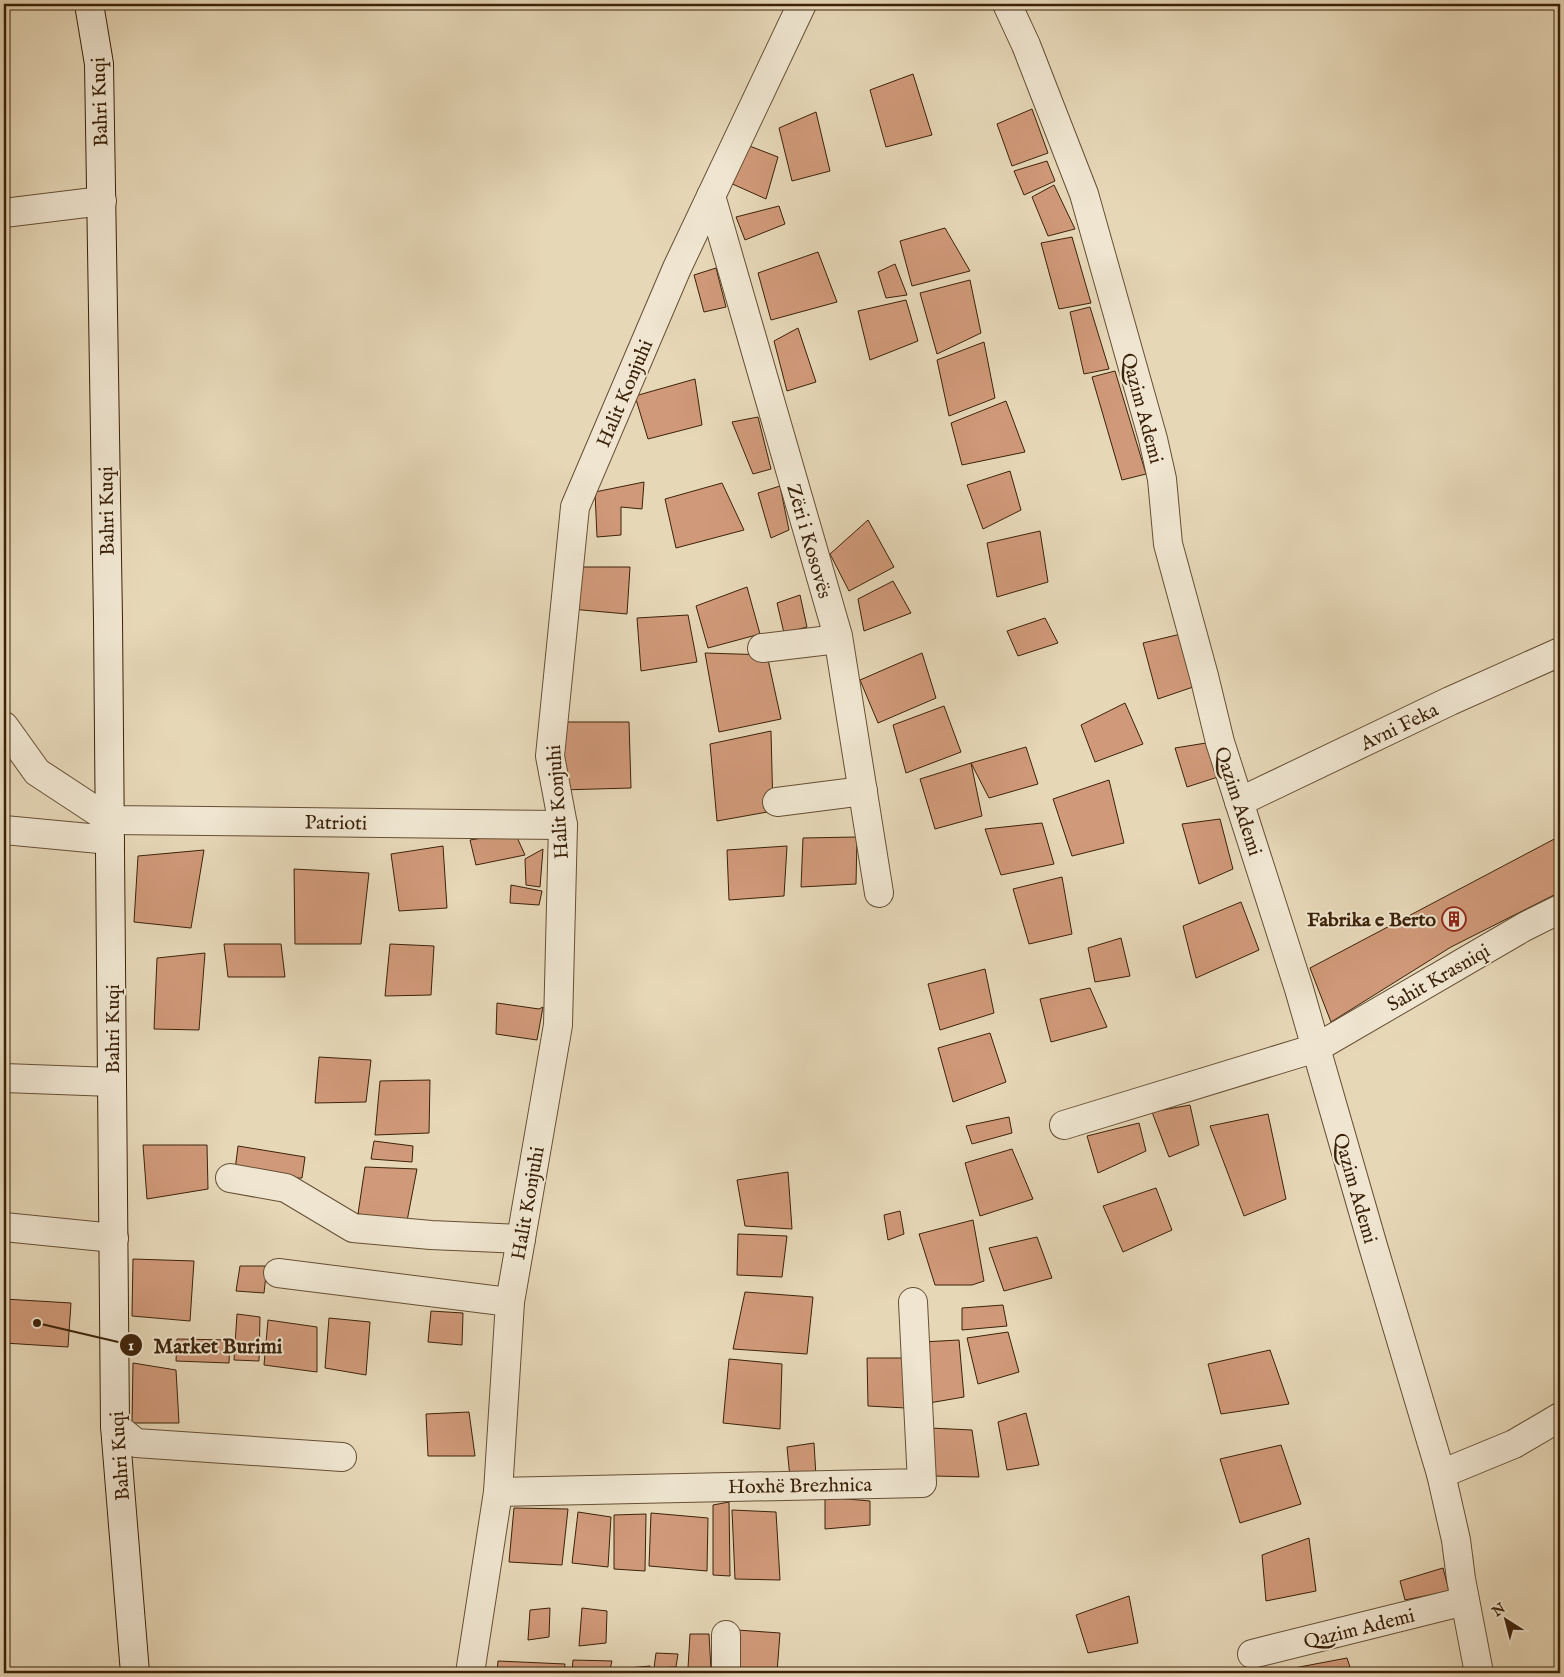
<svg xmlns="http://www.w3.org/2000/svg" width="1564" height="1677" viewBox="0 0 1564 1677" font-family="'IM FELL English',serif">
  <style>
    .building { fill: #d09979; stroke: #3c2209 }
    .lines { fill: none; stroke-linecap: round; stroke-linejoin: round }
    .street-casing { stroke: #664f34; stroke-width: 30 }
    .secondary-casing { stroke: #3c2209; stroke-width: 30 }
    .street { stroke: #efe5d0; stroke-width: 28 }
    .secondary { stroke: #efe5d0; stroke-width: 28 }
    .labels { text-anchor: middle; stroke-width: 4; stroke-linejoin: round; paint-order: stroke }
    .street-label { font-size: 20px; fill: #3c2209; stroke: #efe5d0 }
    .poi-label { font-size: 20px; font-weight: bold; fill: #3c2209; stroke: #efe5d0; text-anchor: end }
    .leader { fill: none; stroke: #3c2209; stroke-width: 2 }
    .callout-dot { fill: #3c2209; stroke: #efe5d0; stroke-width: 2 }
    .mark-label { font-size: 15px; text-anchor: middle; font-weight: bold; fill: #fff }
    .callout-label { font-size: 21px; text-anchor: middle; font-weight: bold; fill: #3c2209; stroke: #efe5d0; stroke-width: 4; stroke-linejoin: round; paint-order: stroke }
  </style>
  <rect width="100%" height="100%" fill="#e6d7b7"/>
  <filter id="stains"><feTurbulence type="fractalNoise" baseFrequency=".004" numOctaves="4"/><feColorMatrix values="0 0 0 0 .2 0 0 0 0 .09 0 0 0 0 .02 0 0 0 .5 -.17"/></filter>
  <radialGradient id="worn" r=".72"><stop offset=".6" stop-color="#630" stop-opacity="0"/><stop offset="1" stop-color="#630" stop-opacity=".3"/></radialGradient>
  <g class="building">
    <path d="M 913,74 L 932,135 L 886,147 L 870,90 Z"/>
    <path d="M 1032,109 L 1048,153 L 1012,166 L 997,124 Z"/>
    <path d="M 816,112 L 830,171 L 792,181 L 779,128 Z"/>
    <path d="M 747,145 L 778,157 L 766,199 L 728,182 Z"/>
    <path d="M 1047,161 L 1055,181 L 1024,195 L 1014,171 Z"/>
    <path d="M 1054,185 L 1075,229 L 1048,236 L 1032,197 Z"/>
    <path d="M 779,206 L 785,224 L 745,240 L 736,217 Z"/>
    <path d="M 945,228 L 970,271 L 912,286 L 900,241 Z"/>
    <path d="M 1072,237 L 1091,303 L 1059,309 L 1041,243 Z"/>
    <path d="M 818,252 L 837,302 L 771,320 L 758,273 Z"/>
    <path d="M 895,264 L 907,295 L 886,298 L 878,272 Z"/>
    <path d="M 716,268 L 726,307 L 704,312 L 694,275 Z"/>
    <path d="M 970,280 L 981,333 L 937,354 L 920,293 Z"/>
    <path d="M 906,300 L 918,341 L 870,360 L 858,311 Z"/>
    <path d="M 1090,307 L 1109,369 L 1084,374 L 1070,312 Z"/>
    <path d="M 798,328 L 816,382 L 787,391 L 774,341 Z"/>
    <path d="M 984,342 L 995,398 L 949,416 L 937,360 Z"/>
    <path d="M 1115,371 L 1146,474 L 1122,480 L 1092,377 Z"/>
    <path d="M 695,379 L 702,425 L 648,439 L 635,396 Z"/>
    <path d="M 1006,401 L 1025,452 L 962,465 L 951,423 Z"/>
    <path d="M 758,417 L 771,469 L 753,474 L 732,422 Z"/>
    <path d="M 1010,471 L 1021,510 L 983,529 L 967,485 Z"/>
    <path d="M 644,482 L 642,509 L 621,507 L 621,535 L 597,537 L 595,492 Z"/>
    <path d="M 722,483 L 744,530 L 676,548 L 665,499 Z"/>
    <path d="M 780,486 L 789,530 L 771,538 L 758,493 Z"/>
    <path d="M 868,520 L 894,567 L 849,591 L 830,554 Z"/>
    <path d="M 1040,531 L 1048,582 L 997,597 L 987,543 Z"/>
    <path d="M 576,567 L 630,567 L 627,614 L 571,609 Z"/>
    <path d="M 893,581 L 911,613 L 864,631 L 858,599 Z"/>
    <path d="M 747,587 L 760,634 L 708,648 L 696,606 Z"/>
    <path d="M 800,595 L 807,627 L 784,633 L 777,603 Z"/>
    <path d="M 688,615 L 697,662 L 641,671 L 637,618 Z"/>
    <path d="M 1045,618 L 1058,643 L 1018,656 L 1007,631 Z"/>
    <path d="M 1181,634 L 1196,686 L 1158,699 L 1143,643 Z"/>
    <path d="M 705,653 L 767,655 L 781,719 L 719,732 Z"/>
    <path d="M 922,653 L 936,698 L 878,723 L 860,680 Z"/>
    <path d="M 1125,703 L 1143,744 L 1095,762 L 1081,725 Z"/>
    <path d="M 944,706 L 961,752 L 906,773 L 893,725 Z"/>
    <path d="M 564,722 L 629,722 L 631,788 L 560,790 Z"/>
    <path d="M 771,731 L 773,811 L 717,821 L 710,744 Z"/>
    <path d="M 1206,743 L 1218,777 L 1187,787 L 1175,748 Z"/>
    <path d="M 1026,747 L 1038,784 L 989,798 L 971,763 Z"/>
    <path d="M 971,763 L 982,816 L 935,829 L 920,779 Z"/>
    <path d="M 1109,780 L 1124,843 L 1072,856 L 1053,799 Z"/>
    <path d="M 1220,819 L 1233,869 L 1199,884 L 1182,824 Z"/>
    <path d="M 1042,823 L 1054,864 L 1001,875 L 985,829 Z"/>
    <path d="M 515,833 L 525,855 L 476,865 L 470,840 Z"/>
    <path d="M 1560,836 L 1560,892 L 1451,947 L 1331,1022 L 1310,968 Z"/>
    <path d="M 857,837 L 856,884 L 801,887 L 803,838 Z"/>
    <path d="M 443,846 L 447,908 L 399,911 L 391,854 Z"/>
    <path d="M 787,846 L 784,896 L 729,900 L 727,850 Z"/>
    <path d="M 543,849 L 540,887 L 526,885 L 525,859 Z"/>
    <path d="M 204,850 L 191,928 L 134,922 L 138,856 Z"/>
    <path d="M 294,869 L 369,873 L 361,944 L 295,944 Z"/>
    <path d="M 1062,877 L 1072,934 L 1029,944 L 1013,889 Z"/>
    <path d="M 511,885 L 542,891 L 539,905 L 510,903 Z"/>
    <path d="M 1241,902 L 1259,950 L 1196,978 L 1183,926 Z"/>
    <path d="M 1121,938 L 1130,976 L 1095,982 L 1088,948 Z"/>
    <path d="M 224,944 L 281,944 L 285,977 L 228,977 Z"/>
    <path d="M 390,944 L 434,946 L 431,995 L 385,996 Z"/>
    <path d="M 205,953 L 199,1030 L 154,1029 L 157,958 Z"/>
    <path d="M 985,969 L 994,1013 L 940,1030 L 928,984 Z"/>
    <path d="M 1090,988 L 1107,1027 L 1051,1042 L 1040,999 Z"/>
    <path d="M 497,1003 L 539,1009 L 543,1007 L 537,1040 L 496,1034 Z"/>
    <path d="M 990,1033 L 1006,1082 L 953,1102 L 938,1048 Z"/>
    <path d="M 319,1057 L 371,1060 L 366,1102 L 315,1103 Z"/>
    <path d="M 430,1080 L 429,1133 L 375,1135 L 380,1081 Z"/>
    <path d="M 1190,1105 L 1199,1145 L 1169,1157 L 1152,1112 Z"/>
    <path d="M 1268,1114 L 1286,1199 L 1244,1216 L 1210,1126 Z"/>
    <path d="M 1009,1117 L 1012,1133 L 972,1144 L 966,1126 Z"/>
    <path d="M 1139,1123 L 1146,1151 L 1098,1173 L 1087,1136 Z"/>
    <path d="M 374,1141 L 413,1146 L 412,1162 L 371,1159 Z"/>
    <path d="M 143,1145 L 207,1145 L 208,1189 L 147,1199 Z"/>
    <path d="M 238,1146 L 305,1157 L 302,1178 L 234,1178 Z"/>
    <path d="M 1012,1149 L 1033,1199 L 980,1216 L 965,1163 Z"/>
    <path d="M 365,1167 L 417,1169 L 407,1221 L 358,1214 Z"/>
    <path d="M 788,1172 L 792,1229 L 745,1226 L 737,1180 Z"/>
    <path d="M 1156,1188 L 1172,1230 L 1123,1252 L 1103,1206 Z"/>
    <path d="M 900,1211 L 904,1234 L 888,1240 L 884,1215 Z"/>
    <path d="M 973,1220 L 984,1281 L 972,1285 L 935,1285 L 919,1234 Z"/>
    <path d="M 738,1234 L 787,1236 L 782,1277 L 737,1275 Z"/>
    <path d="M 1037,1237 L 1052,1278 L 1004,1291 L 989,1248 Z"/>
    <path d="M 133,1259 L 194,1261 L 190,1321 L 132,1316 Z"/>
    <path d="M 240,1266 L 267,1266 L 264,1293 L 236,1291 Z"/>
    <path d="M 745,1292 L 813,1297 L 807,1354 L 733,1349 Z"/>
    <path d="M 4,1299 L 71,1303 L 68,1347 L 4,1343 Z"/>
    <path d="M 1003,1305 L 1007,1326 L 962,1330 L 962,1308 Z"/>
    <path d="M 431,1311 L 463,1313 L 462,1345 L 428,1342 Z"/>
    <path d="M 237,1314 L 260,1317 L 259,1361 L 234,1360 Z"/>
    <path d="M 329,1318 L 370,1322 L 366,1375 L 325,1368 Z"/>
    <path d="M 268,1320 L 317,1327 L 317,1372 L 264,1365 Z"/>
    <path d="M 1008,1332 L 1019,1372 L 978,1384 L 967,1338 Z"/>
    <path d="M 177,1339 L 230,1340 L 229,1363 L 176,1361 Z"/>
    <path d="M 959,1340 L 964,1397 L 929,1403 L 922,1342 Z"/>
    <path d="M 1270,1350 L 1289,1404 L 1221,1414 L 1208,1364 Z"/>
    <path d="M 867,1358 L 907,1358 L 906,1408 L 868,1406 Z"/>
    <path d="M 729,1359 L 782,1364 L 780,1429 L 723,1423 Z"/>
    <path d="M 133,1363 L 176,1370 L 179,1423 L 132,1423 Z"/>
    <path d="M 469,1412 L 475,1456 L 428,1456 L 426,1414 Z"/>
    <path d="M 1026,1413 L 1039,1465 L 1007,1470 L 998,1422 Z"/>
    <path d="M 930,1428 L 972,1430 L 979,1477 L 934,1476 Z"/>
    <path d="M 814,1443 L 816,1477 L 790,1478 L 787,1447 Z"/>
    <path d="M 1281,1445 L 1301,1504 L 1240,1523 L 1220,1459 Z"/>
    <path d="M 825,1497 L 870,1501 L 870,1525 L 825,1529 Z"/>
    <path d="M 729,1502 L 730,1576 L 713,1575 L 713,1505 Z"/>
    <path d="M 514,1508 L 568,1509 L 562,1565 L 509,1562 Z"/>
    <path d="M 732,1510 L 776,1512 L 780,1580 L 735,1579 Z"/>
    <path d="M 578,1512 L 611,1517 L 608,1567 L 572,1563 Z"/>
    <path d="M 651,1513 L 708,1518 L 707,1571 L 649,1566 Z"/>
    <path d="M 646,1514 L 645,1571 L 614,1569 L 614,1515 Z"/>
    <path d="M 1309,1538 L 1316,1591 L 1266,1601 L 1262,1555 Z"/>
    <path d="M 1443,1568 L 1449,1591 L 1405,1600 L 1400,1581 Z"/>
    <path d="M 1129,1596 L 1138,1643 L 1088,1653 L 1076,1615 Z"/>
    <path d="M 550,1608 L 549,1637 L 528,1640 L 530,1610 Z"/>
    <path d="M 582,1608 L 607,1611 L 606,1643 L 579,1646 Z"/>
    <path d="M 737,1630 L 780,1633 L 777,1673 L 735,1673 Z"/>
    <path d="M 690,1634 L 709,1634 L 711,1670 L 688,1668 Z"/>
    <path d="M 656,1653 L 678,1654 L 676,1667 L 654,1668 Z"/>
    <path d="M 1347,1658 L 1352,1673 L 1296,1673 L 1294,1668 Z"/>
    <path d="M 573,1660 L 612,1661 L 609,1673 L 572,1673 Z"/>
    <path d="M 498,1661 L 565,1664 L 564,1673 L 497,1673 Z"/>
    <path d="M 650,1666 L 650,1673 L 616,1673 L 617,1669 Z"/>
  </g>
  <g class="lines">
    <g class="street-casing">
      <g id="street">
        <path d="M 1007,4 L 1026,45 L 1084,194 L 1153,439 L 1162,479 L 1168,544 L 1204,676 L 1220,742 L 1299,989 L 1373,1246 L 1441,1474 L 1456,1540 L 1461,1579 L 1479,1673"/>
        <path d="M 711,196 L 838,636 L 879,893"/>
        <path d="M 4,213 L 102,201"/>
        <path d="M 762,648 L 838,639"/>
        <path d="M 4,726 L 37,772 L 110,820 L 563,825"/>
        <path d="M 777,802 L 863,791"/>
        <path d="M 1239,802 L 1450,701 L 1560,652"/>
        <path d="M 4,830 L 110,840"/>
        <path d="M 4,1078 L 112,1082"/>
        <path d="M 1064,1125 L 1316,1048 L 1524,927 L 1560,909"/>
        <path d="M 230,1178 L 286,1188 L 353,1228 L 431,1235 L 521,1239"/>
        <path d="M 4,1227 L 114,1238"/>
        <path d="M 278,1273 L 510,1302"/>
        <path d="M 115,1426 L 136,1443 L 342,1457"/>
        <path d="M 1441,1474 L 1514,1444 L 1560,1417"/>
        <path d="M 498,1492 L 922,1483 L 913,1302"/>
        <path d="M 1252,1654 L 1465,1601"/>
        <path d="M 470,1673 L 498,1492 L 510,1302 L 558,1025 L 563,825 L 550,756 L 575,507 L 677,268 L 802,4"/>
        <path d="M 726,1673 L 726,1635"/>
      </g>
    </g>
    <g class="secondary-casing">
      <path id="secondary" d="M 89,4 L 99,64 L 108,619 L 115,1426 L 135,1673"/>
    </g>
    <use href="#street" class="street"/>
    <use href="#secondary" class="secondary"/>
  </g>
  <defs>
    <g id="building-ring" transform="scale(1.25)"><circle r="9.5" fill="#efe5d0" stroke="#8f2418" stroke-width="1.5"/><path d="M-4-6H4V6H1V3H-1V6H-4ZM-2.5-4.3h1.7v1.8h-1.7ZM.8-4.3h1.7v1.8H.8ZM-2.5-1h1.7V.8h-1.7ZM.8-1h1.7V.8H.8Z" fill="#8f2418"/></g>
  </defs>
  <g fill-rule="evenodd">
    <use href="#building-ring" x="1454" y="919"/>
  </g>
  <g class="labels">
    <g class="street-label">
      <text transform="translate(99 102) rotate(-92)" y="7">Bahri Kuqi</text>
      <text transform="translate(624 393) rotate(-67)" y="7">Halit Konjuhi</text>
      <text transform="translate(1143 408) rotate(75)" y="7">Qazim Ademi</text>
      <text transform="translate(106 511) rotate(-91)" y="7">Bahri Kuqi</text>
      <text transform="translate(810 541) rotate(74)" y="7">Zëri i Kosovës</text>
      <text transform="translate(1399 726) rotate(-26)" y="7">Avni Feka</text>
      <text transform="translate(1239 801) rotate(72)" y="7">Qazim Ademi</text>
      <text transform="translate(557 802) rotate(-94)" y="7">Halit Konjuhi</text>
      <text transform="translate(336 822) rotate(1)" y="7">Patrioti</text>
      <text transform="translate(1438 977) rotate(-30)" y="7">Sahit Krasniqi</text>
      <text transform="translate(112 1029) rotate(-90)" y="7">Bahri Kuqi</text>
      <text transform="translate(1356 1188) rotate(74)" y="7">Qazim Ademi</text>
      <text transform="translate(527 1203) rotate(-80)" y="7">Halit Konjuhi</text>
      <text transform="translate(119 1456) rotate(-94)" y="7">Bahri Kuqi</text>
      <text transform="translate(800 1485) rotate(-1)" y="7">Hoxhë Brezhnica</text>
      <text transform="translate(1359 1628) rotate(-14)" y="7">Qazim Ademi</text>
    </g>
    <g class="poi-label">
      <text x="1436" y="926">Fabrika e Berto</text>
    </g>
  </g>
  <path class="leader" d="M37 1323L131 1345"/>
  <g class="callout-dot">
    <circle cx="37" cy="1323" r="5"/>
    <circle cx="131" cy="1345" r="12"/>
  </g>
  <g class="mark-label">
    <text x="131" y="1350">1</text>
  </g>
  <g class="callout-label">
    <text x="218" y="1353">Market Burimi</text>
  </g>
  <rect width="1564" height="1677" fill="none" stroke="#e6d7b7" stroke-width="20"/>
  <rect x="5" y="5" width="1554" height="1667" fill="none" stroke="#3c2209" stroke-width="2.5"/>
  <rect x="10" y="10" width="1544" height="1657" fill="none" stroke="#3c2209"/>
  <g transform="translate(1506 1620) rotate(324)" stroke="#efe5d0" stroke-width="4" paint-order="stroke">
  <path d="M0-4L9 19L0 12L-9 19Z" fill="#3c2209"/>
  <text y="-8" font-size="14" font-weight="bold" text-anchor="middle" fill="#3c2209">N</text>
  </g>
  <rect width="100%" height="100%" filter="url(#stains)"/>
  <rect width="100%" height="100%" fill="url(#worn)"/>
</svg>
